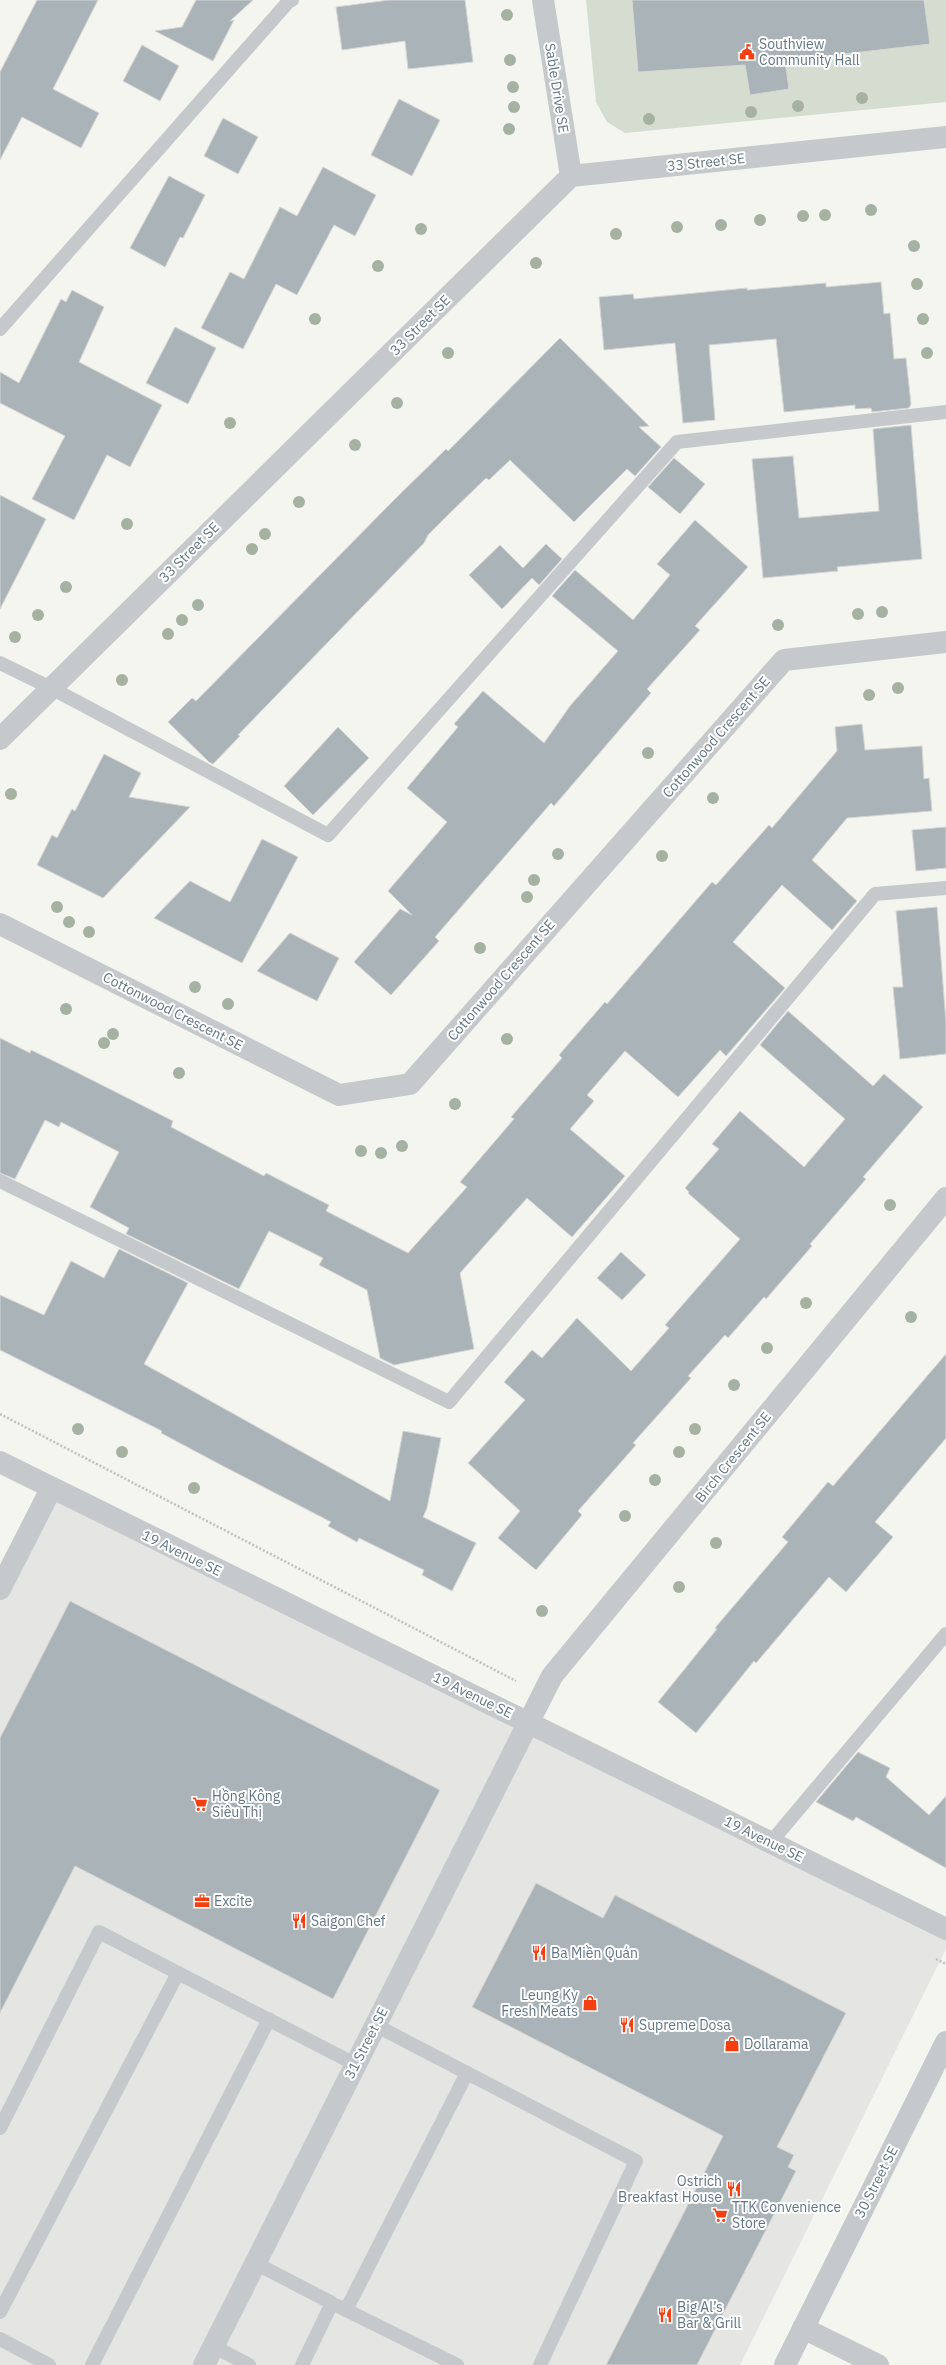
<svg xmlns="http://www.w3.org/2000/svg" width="946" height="2365" viewBox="0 0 946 2365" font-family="'IBM Plex Sans',sans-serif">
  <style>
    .built { fill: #e5e6e4 }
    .green { fill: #d5ddd1 }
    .building { fill: #a9b3b8; stroke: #d6d6d3 }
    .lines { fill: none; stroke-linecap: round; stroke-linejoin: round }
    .path { stroke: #bcbfc1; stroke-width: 2.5; stroke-dasharray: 2 2; stroke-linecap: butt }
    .lane { stroke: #c6c9cc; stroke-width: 14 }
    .street { stroke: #c6c9cc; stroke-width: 22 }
    .tree { fill: #a6b2a1 }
    .labels { text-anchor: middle; stroke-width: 4; stroke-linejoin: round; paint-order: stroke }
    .poi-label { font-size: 14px; fill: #607584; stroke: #fff; text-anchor: start }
    .street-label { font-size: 14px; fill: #607584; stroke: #fff }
  </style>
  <rect width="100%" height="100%" fill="#f5f5f0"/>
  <path class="built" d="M 51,1489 L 946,1929 L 946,1949 L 740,2365 L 0,2365 L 0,1590 Z"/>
  <path class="green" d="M 586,0 L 946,0 L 946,102 L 625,133 L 607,122 L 596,102 Z"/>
  <g class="building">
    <path d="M 37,0 L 98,0 L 53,89 L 99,113 L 81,148 L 22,117 L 0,160 L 0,72 Z"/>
    <path d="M 196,0 L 253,0 L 230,21 L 234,20 L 213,61 L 155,31 L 182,27 Z"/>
    <path d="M 389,0 L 465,0 L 473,62 L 408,69 L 405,41 L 342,50 L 336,7 Z"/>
    <path d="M 632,0 L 924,0 L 930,44 L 785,61 L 789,89 L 750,95 L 745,65 L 638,72 Z"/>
    <path d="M 142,45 L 179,66 L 160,101 L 123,81 Z"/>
    <path d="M 399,99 L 440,120 L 412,176 L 371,155 Z"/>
    <path d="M 223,118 L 258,137 L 238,174 L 204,156 Z"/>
    <path d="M 323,167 L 376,195 L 355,236 L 334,225 L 297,295 L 276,284 L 243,349 L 201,328 L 230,272 L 244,279 L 280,207 L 297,216 Z"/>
    <path d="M 169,176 L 205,195 L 183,238 L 180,237 L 165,267 L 130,248 Z"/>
    <path d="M 881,282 L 884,314 L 890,313 L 894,359 L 906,358 L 911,404 L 909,408 L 872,412 L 871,408 L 855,409 L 855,405 L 784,412 L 776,339 L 709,345 L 715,420 L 683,423 L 675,343 L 604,350 L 599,297 L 633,294 L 634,299 L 747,288 L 747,290 L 826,283 L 826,287 Z"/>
    <path d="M 72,290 L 104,307 L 79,362 L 162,405 L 130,467 L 107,455 L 74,520 L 32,499 L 65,436 L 0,403 L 0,372 L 19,383 L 61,299 L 66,302 Z"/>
    <path d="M 175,327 L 216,348 L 188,404 L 146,383 Z"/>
    <path d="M 560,338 L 649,426 L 639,427 L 661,447 L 635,476 L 627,469 L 574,522 L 510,460 L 489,480 L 486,478 L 452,511 L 428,535 L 424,543 L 238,735 L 240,736 L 213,764 L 209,762 L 168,722 L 192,698 L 196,701 L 394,500 L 446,449 L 448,451 Z"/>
    <path d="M 911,425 L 922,559 L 837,567 L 838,571 L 763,578 L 752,459 L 793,456 L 799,518 L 879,511 L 873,429 Z"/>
    <path d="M 674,458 L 705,484 L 680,514 L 648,487 Z"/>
    <path d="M 0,495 L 46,519 L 0,609 Z"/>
    <path d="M 695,520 L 748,567 L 695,626 L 700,630 L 647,689 L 651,693 L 554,806 L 551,803 L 435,937 L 439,941 L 391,995 L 354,962 L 400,909 L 412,915 L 388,891 L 447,822 L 407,788 L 458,727 L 454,724 L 483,691 L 544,743 L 570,706 L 618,651 L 552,596 L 575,570 L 633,620 L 670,575 L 657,564 Z"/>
    <path d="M 546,544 L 562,559 L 539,585 L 532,578 L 502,609 L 469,575 L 500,545 L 523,568 Z"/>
    <path d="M 862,724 L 865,750 L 922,746 L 924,779 L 929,778 L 932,811 L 847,818 L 812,860 L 857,901 L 832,930 L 782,885 L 733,942 L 785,988 L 726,1056 L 720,1050 L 678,1097 L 625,1051 L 587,1095 L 594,1101 L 570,1129 L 625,1176 L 572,1237 L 527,1198 L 460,1273 L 474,1349 L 394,1365 L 380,1358 L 367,1290 L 319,1265 L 323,1258 L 269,1231 L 239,1289 L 126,1234 L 129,1228 L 90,1207 L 119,1152 L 61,1122 L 59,1127 L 45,1120 L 15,1179 L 0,1173 L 0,1038 L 30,1053 L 31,1050 L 72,1070 L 173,1121 L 171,1127 L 264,1176 L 266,1173 L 329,1205 L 326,1211 L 408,1253 L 467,1187 L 460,1182 L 514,1119 L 511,1117 L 562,1058 L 559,1055 L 605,1002 L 607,1004 L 712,882 L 716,885 L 769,825 L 772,828 L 837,751 L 835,727 Z"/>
    <path d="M 338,727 L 369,758 L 313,815 L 284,786 Z"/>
    <path d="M 104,754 L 141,773 L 129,797 L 190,807 L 103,898 L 37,865 L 52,835 L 57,838 L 72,809 L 75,811 Z"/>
    <path d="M 946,827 L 946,868 L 916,871 L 912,830 Z"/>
    <path d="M 262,839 L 298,857 L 242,963 L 154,918 L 190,881 L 230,902 Z"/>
    <path d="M 937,907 L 946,1022 L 946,1054 L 900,1059 L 893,987 L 903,987 L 896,911 Z"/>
    <path d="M 290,933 L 339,958 L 317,1001 L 257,971 Z"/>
    <path d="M 788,1011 L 873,1086 L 884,1074 L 923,1107 L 863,1177 L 866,1179 L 810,1244 L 812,1246 L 766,1299 L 764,1297 L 728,1338 L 725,1335 L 688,1376 L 691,1378 L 633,1443 L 636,1445 L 578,1511 L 582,1515 L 536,1570 L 498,1538 L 520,1511 L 468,1463 L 525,1400 L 504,1382 L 532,1350 L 542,1358 L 577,1318 L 631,1371 L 669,1328 L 665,1325 L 740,1239 L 688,1193 L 689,1192 L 685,1188 L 719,1149 L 712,1144 L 740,1111 L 804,1167 L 845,1119 L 760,1045 Z"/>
    <path d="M 119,1249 L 188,1283 L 144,1364 L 390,1501 L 403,1431 L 441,1438 L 427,1508 L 423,1517 L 476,1543 L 452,1591 L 422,1575 L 424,1570 L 359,1538 L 357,1542 L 328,1526 L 331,1522 L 223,1466 L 161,1433 L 162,1431 L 0,1350 L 0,1295 L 44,1315 L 71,1261 L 104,1278 Z"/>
    <path d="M 621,1252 L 646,1275 L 622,1300 L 597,1278 Z"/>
    <path d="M 946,1354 L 946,1438 L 875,1522 L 893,1537 L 846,1592 L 829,1577 L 756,1663 L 754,1661 L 696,1733 L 658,1702 L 717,1629 L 715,1628 L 788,1542 L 782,1537 L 828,1482 L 833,1486 Z"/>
    <path d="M 70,1601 L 440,1790 L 333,1999 L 75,1866 L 0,2013 L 0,1738 Z"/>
    <path d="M 858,1752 L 890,1768 L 886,1777 L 929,1815 L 946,1796 L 946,1868 L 856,1817 L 853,1821 L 816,1802 Z"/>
    <path d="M 536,1883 L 603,1918 L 615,1895 L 846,2013 L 777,2147 L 794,2155 L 788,2167 L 796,2171 L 697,2365 L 606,2365 L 723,2136 L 472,2007 Z"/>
  </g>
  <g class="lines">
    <g class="path">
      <path d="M 0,1414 L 516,1681"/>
      <path d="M 936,1959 L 946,1964"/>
    </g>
    <g class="lane">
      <path d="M 0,329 L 289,1 L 292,0"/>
      <path d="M 0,663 L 51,688 L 328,835 L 677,442 L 946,412"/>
      <path d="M 0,1181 L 449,1402 L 875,894 L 946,888"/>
      <path d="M 771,1842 L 946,1634"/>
      <path d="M 375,2025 L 636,2161 L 540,2365"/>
      <path d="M 0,2128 L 99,1932 L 178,1973"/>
      <path d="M 255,2263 L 332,2303 L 302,2365"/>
      <path d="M 338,2306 L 457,2365"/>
      <path d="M 346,2310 L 467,2073"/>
      <path d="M 0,2312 L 178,1973 L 355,2064"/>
      <path d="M 0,2339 L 49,2365"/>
      <path d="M 213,2346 L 249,2365"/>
      <path d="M 92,2365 L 269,2019"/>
    </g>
    <g class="street">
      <path d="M 543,0 L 571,176"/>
      <path d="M 0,739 L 571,176 L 946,137"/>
      <path d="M 0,924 L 339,1095 L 410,1084 L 784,660 L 946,642"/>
      <path d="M 0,1462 L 946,1929"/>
      <path d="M 0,1589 L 51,1489"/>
      <path d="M 803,2328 L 878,2365"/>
      <path d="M 204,2365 L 552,1676 L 946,1198"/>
      <path d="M 785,2365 L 946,2042"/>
    </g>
  </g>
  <g class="tree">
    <circle cx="507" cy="15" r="6"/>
    <circle cx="510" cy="60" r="6"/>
    <circle cx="513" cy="87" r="6"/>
    <circle cx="862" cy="98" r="6"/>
    <circle cx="798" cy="106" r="6"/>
    <circle cx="514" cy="107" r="6"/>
    <circle cx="751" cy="112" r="6"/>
    <circle cx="649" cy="119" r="6"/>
    <circle cx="509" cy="129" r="6"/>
    <circle cx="871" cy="210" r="6"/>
    <circle cx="825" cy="215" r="6"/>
    <circle cx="803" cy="216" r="6"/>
    <circle cx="760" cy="220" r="6"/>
    <circle cx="721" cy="225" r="6"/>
    <circle cx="677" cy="227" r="6"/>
    <circle cx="421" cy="229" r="6"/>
    <circle cx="616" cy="234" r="6"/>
    <circle cx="914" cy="246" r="6"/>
    <circle cx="536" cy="263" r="6"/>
    <circle cx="378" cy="266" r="6"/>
    <circle cx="917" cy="284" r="6"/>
    <circle cx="315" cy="319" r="6"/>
    <circle cx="923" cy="319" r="6"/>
    <circle cx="448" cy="353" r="6"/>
    <circle cx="927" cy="353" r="6"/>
    <circle cx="397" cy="403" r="6"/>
    <circle cx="230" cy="423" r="6"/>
    <circle cx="355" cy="445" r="6"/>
    <circle cx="299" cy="502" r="6"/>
    <circle cx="127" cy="524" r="6"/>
    <circle cx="265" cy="534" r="6"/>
    <circle cx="252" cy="549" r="6"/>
    <circle cx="66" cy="587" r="6"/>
    <circle cx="198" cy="605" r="6"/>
    <circle cx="882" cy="612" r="6"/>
    <circle cx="858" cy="614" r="6"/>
    <circle cx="38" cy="615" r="6"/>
    <circle cx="182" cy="620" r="6"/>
    <circle cx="778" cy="625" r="6"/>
    <circle cx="168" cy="634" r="6"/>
    <circle cx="15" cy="637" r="6"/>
    <circle cx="122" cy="680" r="6"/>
    <circle cx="898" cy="688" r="6"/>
    <circle cx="869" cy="695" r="6"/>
    <circle cx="648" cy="753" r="6"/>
    <circle cx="11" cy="794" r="6"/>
    <circle cx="713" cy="798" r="6"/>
    <circle cx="558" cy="854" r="6"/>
    <circle cx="662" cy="856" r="6"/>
    <circle cx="534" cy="880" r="6"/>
    <circle cx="527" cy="897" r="6"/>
    <circle cx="57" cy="907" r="6"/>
    <circle cx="69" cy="922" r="6"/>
    <circle cx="89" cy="932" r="6"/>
    <circle cx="480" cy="948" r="6"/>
    <circle cx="195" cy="987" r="6"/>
    <circle cx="228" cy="1004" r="6"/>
    <circle cx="66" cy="1009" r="6"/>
    <circle cx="113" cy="1034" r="6"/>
    <circle cx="507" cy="1039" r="6"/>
    <circle cx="104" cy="1043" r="6"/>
    <circle cx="179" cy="1073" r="6"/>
    <circle cx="455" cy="1104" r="6"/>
    <circle cx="402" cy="1146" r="6"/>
    <circle cx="361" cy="1151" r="6"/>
    <circle cx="381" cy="1153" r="6"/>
    <circle cx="890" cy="1205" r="6"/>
    <circle cx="806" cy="1303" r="6"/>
    <circle cx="911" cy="1317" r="6"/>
    <circle cx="767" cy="1348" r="6"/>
    <circle cx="734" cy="1385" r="6"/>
    <circle cx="78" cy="1429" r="6"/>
    <circle cx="695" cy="1429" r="6"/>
    <circle cx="122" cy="1452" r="6"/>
    <circle cx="679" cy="1452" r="6"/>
    <circle cx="655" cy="1480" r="6"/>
    <circle cx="194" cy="1488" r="6"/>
    <circle cx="625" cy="1516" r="6"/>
    <circle cx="716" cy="1543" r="6"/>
    <circle cx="679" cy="1587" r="6"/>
    <circle cx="542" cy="1611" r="6"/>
  </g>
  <defs>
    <g id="civic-bare" transform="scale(1.2)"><path d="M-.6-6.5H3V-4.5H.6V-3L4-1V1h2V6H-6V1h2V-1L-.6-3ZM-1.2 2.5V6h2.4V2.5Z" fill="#f53f10" stroke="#fff" stroke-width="2.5" paint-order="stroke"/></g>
    <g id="supermarket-bare" transform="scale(1.2)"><path d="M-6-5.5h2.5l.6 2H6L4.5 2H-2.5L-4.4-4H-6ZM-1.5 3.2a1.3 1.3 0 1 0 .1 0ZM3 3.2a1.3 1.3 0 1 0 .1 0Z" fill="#f53f10" stroke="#fff" stroke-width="2.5" paint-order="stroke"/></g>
    <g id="office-bare" transform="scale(1.2)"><path d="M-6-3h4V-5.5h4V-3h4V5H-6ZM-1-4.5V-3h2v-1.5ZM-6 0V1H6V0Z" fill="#f53f10" stroke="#fff" stroke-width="2.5" paint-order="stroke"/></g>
    <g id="restaurant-bare" transform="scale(1.2)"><path d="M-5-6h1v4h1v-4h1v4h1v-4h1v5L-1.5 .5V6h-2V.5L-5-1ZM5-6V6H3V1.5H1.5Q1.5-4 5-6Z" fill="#f53f10" stroke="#fff" stroke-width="2.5" paint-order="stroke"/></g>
    <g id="shop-bare" transform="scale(1.2)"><path d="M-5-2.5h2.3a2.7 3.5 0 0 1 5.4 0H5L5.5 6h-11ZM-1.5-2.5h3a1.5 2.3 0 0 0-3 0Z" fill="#f53f10" stroke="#fff" stroke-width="2.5" paint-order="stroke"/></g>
  </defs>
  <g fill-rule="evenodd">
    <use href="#civic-bare" x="747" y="52"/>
    <use href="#supermarket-bare" x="200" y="1804"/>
    <use href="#office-bare" x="202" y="1901"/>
    <use href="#restaurant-bare" x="299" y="1921"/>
    <use href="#restaurant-bare" x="539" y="1953"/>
    <use href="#shop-bare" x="590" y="2003"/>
    <use href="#restaurant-bare" x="627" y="2025"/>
    <use href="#shop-bare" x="732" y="2044"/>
    <use href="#restaurant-bare" x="734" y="2189"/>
    <use href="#supermarket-bare" x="720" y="2215"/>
    <use href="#restaurant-bare" x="665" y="2315"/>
  </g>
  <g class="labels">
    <g class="poi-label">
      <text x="759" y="49">Southview<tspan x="759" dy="16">Community Hall</tspan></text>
      <text x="212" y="1801">Hồng Kông<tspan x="212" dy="16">Siêu Thị</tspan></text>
      <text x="214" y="1906">Excite</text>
      <text x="311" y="1926">Saigon Chef</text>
      <text x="551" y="1958">Ba Miền Quán</text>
      <text x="578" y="2000" text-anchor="end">Leung Ky<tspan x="578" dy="16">Fresh Meats</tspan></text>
      <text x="639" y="2030">Supreme Dosa</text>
      <text x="744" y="2049">Dollarama</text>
      <text x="722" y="2186" text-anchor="end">Ostrich<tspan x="722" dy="16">Breakfast House</tspan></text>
      <text x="732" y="2212">TTK Convenience<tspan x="732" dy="16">Store</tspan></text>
      <text x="677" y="2312">Big Al’s<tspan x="677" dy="16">Bar &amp; Grill</tspan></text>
    </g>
    <g class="street-label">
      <text transform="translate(557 88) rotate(81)" y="5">Sable Drive SE</text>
      <text transform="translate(706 162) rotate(-6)" y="5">33 Street SE</text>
      <text transform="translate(420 325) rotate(-45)" y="5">33 Street SE</text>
      <text transform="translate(189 552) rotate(-45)" y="5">33 Street SE</text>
      <text transform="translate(716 737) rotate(-49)" y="5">Cottonwood Crescent SE</text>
      <text transform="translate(501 980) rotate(-49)" y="5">Cottonwood Crescent SE</text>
      <text transform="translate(173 1011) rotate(27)" y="5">Cottonwood Crescent SE</text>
      <text transform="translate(733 1457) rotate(-51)" y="5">Birch Crescent SE</text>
      <text transform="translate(182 1553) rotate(26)" y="5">19 Avenue SE</text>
      <text transform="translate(473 1695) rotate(26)" y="5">19 Avenue SE</text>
      <text transform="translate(764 1839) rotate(26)" y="5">19 Avenue SE</text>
      <text transform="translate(366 2043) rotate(-63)" y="5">31 Street SE</text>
      <text transform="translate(876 2182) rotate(-63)" y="5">30 Street SE</text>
    </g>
  </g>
</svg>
